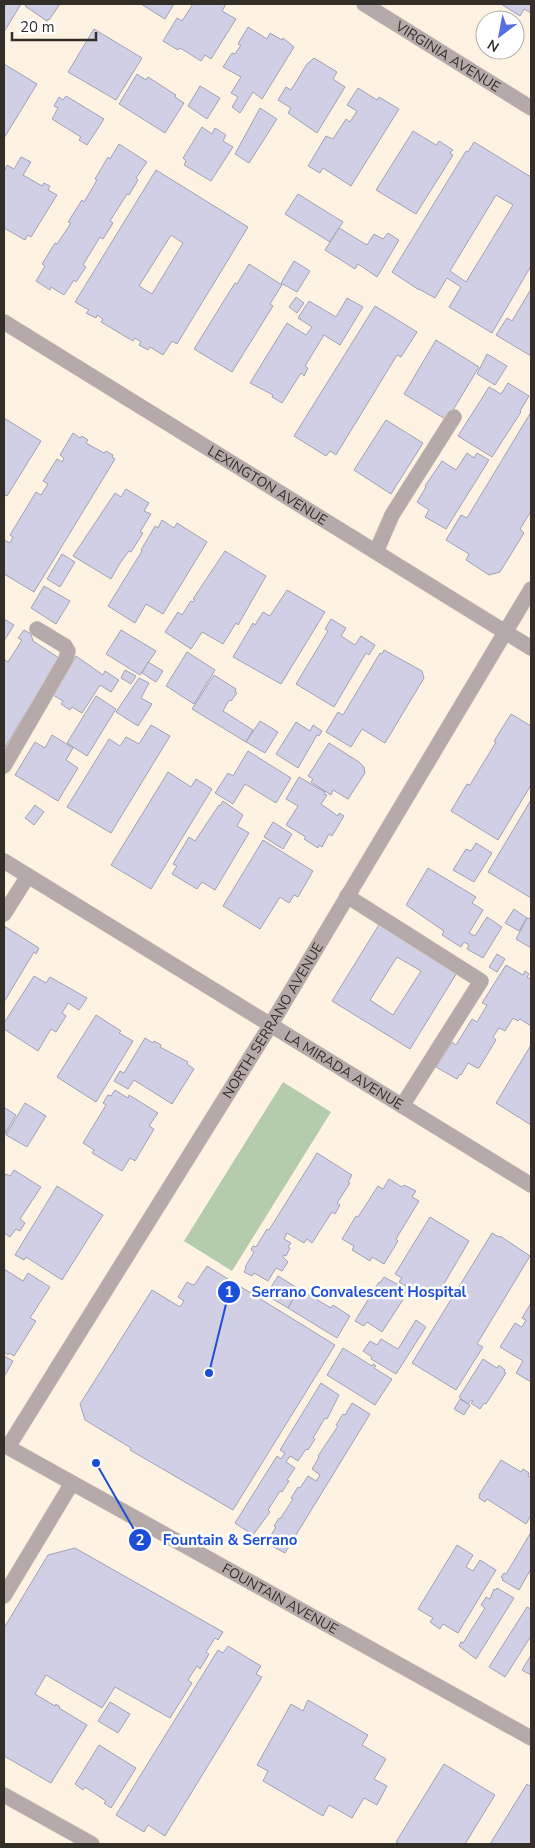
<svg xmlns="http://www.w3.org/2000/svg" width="535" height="1848" viewBox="0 0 535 1848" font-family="'Nunito Sans',sans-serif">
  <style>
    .green { fill: #b4ccab }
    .building { fill: #d0cfe5; stroke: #a1a1b5; fill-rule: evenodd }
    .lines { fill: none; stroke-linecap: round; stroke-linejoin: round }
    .minor-casing { stroke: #d9d0c1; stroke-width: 16 }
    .minor { stroke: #b5aaa9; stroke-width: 15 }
    .labels { text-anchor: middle; stroke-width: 5; stroke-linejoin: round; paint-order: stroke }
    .street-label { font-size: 14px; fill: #332e27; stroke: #fff }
    .leader { fill: none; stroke: #1d4ed8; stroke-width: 2 }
    .callout-dot { fill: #1d4ed8; stroke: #fff; stroke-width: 2 }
    .mark-label { font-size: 15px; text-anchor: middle; font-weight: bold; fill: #fff }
    .callout-label { font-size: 15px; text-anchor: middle; font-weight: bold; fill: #1d4ed8; stroke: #fff; stroke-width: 5; stroke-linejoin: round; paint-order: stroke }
  </style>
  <rect width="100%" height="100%" fill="#fef3e3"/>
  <path class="green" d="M 283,1082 L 331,1112 L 232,1271 L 184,1241 Z"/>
  <g class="building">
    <path d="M 4,4 L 21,4 L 4,32 Z"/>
    <path d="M 27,4 L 60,4 L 49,20 L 48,19 L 47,21 L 25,6 Z"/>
    <path d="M 141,4 L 174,4 L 165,19 Z"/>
    <path d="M 193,4 L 226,4 L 222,11 L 236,19 L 211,59 L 205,55 L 201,61 L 180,48 L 178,50 L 163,41 L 177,18 L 182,21 Z"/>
    <path d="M 501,4 L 531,4 L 531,13 L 524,9 L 520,16 Z"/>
    <path d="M 248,27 L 267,39 L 270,33 L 282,40 L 283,38 L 294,47 L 262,99 L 253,92 L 240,113 L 232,107 L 238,97 L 231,93 L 241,77 L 223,67 L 232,53 L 235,54 L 241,45 L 238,44 Z"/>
    <path d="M 94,29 L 142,58 L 116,100 L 68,72 Z"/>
    <path d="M 314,58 L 337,72 L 333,79 L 345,87 L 317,133 L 288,113 L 291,108 L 278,100 L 286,87 L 291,90 L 307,64 Z"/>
    <path d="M 4,64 L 37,84 L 4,138 Z"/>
    <path d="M 137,74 L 146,80 L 148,77 L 176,95 L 175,97 L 184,103 L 165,133 L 119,104 Z"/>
    <path d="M 200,86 L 220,98 L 207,119 L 188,106 Z"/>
    <path d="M 358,88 L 377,100 L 379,97 L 399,109 L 351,186 L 323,168 L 320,173 L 308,166 L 326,136 L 333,139 L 346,119 L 350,122 L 357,111 L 347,105 Z"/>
    <path d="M 66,96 L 104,119 L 87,145 L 79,140 L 81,137 L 52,119 L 58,108 L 54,106 L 59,97 L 63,100 Z"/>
    <path d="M 260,108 L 277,119 L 249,163 L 235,154 Z"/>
    <path d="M 202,127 L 212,134 L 215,128 L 226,135 L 223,141 L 233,147 L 211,181 L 184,165 L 186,161 L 183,158 Z"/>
    <path d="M 413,131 L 436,145 L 439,141 L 453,150 L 450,153 L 453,155 L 416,214 L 376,190 Z"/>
    <path d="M 474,142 L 531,177 L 531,266 L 492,333 L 449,307 L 461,287 L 447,278 L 435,298 L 419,289 L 419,290 L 392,272 L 466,151 L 468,152 ZM 496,195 L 513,205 L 466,282 L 450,271 Z"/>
    <path d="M 119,144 L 147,162 L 136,178 L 138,180 L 129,195 L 127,194 L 110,221 L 113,223 L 103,239 L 100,237 L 83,265 L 86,267 L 76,282 L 74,280 L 64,295 L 51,287 L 50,290 L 36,281 L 45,266 L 42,264 L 55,243 L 57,244 L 71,223 L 68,222 L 82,200 L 84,202 L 97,180 L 95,179 L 108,157 L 110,159 Z"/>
    <path d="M 21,157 L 31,162 L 23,175 L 42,186 L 44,183 L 50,186 L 48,190 L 57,195 L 31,237 L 28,235 L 25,240 L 4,228 L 4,172 L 7,165 L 14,169 Z"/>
    <path d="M 156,170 L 248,227 L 177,344 L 172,341 L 163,355 L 150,347 L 148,350 L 139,345 L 141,342 L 135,338 L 133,341 L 101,322 L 103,319 L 97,315 L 96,318 L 86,313 L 89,310 L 75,302 ZM 171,235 L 183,243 L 152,294 L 139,286 Z"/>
    <path d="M 298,194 L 343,222 L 330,242 L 285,214 Z"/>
    <path d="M 339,228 L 367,245 L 374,234 L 383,239 L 388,233 L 399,240 L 377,277 L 358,264 L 355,269 L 325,250 Z"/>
    <path d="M 294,261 L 310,271 L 297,292 L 281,283 Z"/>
    <path d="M 249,264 L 282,285 L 270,304 L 273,306 L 232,372 L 194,349 L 235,283 L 237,284 Z"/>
    <path d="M 531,289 L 531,356 L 496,335 L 507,318 L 512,321 Z"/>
    <path d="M 296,297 L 304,303 L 297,313 L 289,307 Z"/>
    <path d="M 347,298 L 363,307 L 340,345 L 324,335 L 305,366 L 308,368 L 304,376 L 301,373 L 282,403 L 272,397 L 273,395 L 250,383 L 287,323 L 306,335 L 312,327 L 298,318 L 309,301 L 336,317 Z"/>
    <path d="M 375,306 L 417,332 L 401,357 L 397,355 L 336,455 L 330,451 L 326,456 L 294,436 Z"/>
    <path d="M 436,340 L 479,367 L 447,420 L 404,394 Z"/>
    <path d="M 487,354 L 507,366 L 495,385 L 477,374 Z"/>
    <path d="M 508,383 L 529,396 L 520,411 L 521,412 L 492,457 L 458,436 L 489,387 L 501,394 Z"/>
    <path d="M 531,412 L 531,511 L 520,529 L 524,533 L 500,572 L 489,575 L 466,560 L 469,554 L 446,540 L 461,515 L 467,518 Z"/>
    <path d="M 4,418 L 41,441 L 7,496 L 5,495 L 4,497 Z"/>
    <path d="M 386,420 L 423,443 L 391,494 L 354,470 Z"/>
    <path d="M 73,433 L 80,438 L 82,436 L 88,440 L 86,443 L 104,453 L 106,451 L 113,455 L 112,457 L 115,459 L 34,592 L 4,574 L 4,540 L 10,543 L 13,537 L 10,535 L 36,492 L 41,495 L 48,484 L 43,481 L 57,459 L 62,462 L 64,458 L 60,455 Z"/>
    <path d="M 467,453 L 474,458 L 477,453 L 489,460 L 446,529 L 425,517 L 429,510 L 417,502 L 426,487 L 425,486 L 442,461 L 456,470 Z"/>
    <path d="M 126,489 L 149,503 L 144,511 L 151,514 L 140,532 L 143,533 L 131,552 L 129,551 L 120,563 L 111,579 L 73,556 L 115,493 L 121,497 Z"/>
    <path d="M 162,520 L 174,528 L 177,523 L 207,542 L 163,614 L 146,604 L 135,623 L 108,606 L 142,551 L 141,550 L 155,526 L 158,528 Z"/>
    <path d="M 225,551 L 266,576 L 238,625 L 236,623 L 223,644 L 202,632 L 191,649 L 165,632 L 178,612 L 182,615 L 191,601 L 193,602 L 195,600 L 193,599 Z"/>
    <path d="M 62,554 L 75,562 L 60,587 L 47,579 Z"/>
    <path d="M 44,586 L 70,601 L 56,624 L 31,608 Z"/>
    <path d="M 287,590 L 325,612 L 281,684 L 233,657 L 253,623 L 255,625 L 263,612 L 270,616 Z"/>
    <path d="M 4,619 L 14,625 L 4,641 Z"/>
    <path d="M 331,619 L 346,628 L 341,636 L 355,645 L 361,636 L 375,645 L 369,655 L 366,653 L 334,707 L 296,684 L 328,631 L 325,629 Z"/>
    <path d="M 24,630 L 31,634 L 33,641 L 59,658 L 4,749 L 4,662 L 5,660 L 8,662 L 22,640 L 18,638 Z"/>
    <path d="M 121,630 L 156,651 L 140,675 L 106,654 Z"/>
    <path d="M 384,650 L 422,671 L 424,678 L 385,743 L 362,729 L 351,747 L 326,732 L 338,712 L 343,715 L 380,653 L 382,654 Z"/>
    <path d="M 187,652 L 215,670 L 194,704 L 166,686 Z"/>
    <path d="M 76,656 L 103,675 L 105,671 L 119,680 L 111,692 L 100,685 L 82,713 L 72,707 L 70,710 L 61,704 L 63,701 L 53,695 Z"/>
    <path d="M 148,662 L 163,671 L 156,682 L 142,673 Z"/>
    <path d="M 125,670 L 136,676 L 131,684 L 121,678 Z"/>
    <path d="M 214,675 L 236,689 L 235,692 L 237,693 L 231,701 L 229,700 L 223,711 L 253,730 L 246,742 L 192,709 Z"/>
    <path d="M 139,678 L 149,683 L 141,698 L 152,704 L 138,726 L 116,712 Z"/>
    <path d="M 96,696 L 116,709 L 87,756 L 67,743 Z"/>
    <path d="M 511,714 L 531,726 L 531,785 L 498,840 L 451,811 L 467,784 L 470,785 L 496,742 L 494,741 Z"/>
    <path d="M 260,721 L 278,732 L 265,753 L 246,742 Z"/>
    <path d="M 296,722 L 310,731 L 313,725 L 322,731 L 319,736 L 317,735 L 298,768 L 276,754 Z"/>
    <path d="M 151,725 L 170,736 L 111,833 L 67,807 L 109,739 L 120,746 L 126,737 L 139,744 Z"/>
    <path d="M 52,735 L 73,748 L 66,760 L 78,768 L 58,801 L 15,775 L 35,742 L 45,748 Z"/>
    <path d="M 329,743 L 359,762 L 364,767 L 365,773 L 348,799 L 333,790 L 331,795 L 311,782 L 313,779 L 308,776 Z"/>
    <path d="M 248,751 L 291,778 L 276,803 L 245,784 L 233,804 L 215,793 L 228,773 L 233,776 Z"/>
    <path d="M 168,772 L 191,787 L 196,779 L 212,789 L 151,889 L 111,865 Z"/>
    <path d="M 299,777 L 325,792 L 324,794 L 327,795 L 321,804 L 338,816 L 339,813 L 344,816 L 332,836 L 329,834 L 322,847 L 319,845 L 318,848 L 304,839 L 306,837 L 286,825 L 298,806 L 286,799 Z"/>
    <path d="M 531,800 L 531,898 L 488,872 Z"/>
    <path d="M 223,801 L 243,815 L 237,826 L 249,833 L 215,890 L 202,882 L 197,889 L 172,874 L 177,866 L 173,864 L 189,837 L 195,841 L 219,805 L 220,806 Z"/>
    <path d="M 35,805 L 44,812 L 34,825 L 25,818 Z"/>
    <path d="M 273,822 L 292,834 L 283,849 L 264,837 Z"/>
    <path d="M 263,840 L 313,871 L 298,897 L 294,895 L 289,903 L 280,897 L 260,929 L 223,906 Z"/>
    <path d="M 476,843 L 492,853 L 474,882 L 453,870 L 466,849 L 471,851 Z"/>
    <path d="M 428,868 L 476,897 L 472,903 L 483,910 L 469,933 L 475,936 L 487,917 L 502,927 L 483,958 L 467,949 L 469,945 L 464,942 L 461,947 L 442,935 L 444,931 L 406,905 Z"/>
    <path d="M 514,909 L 527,918 L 519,931 L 505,923 Z"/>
    <path d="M 527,918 L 531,919 L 531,948 L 516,939 Z"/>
    <path d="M 380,923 L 458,971 L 410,1049 L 332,1001 ZM 397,957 L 421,971 L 393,1015 L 370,1000 Z"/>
    <path d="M 4,926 L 39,948 L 36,954 L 34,952 L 4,1002 Z"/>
    <path d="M 497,954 L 505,959 L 497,972 L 489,967 Z"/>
    <path d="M 506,965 L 523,975 L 525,971 L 529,974 L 527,977 L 531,980 L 531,1026 L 520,1019 L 518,1021 L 513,1018 L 505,1031 L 499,1028 L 493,1037 L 496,1040 L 479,1068 L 477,1068 L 468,1063 L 461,1075 L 460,1074 L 457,1079 L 436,1067 L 452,1042 L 456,1045 L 472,1019 L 477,1022 L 487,1005 L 482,1003 Z"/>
    <path d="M 34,976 L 46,983 L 50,977 L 87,998 L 79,1010 L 68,1003 L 62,1013 L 66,1016 L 56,1032 L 51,1029 L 38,1051 L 4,1029 L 4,1023 Z"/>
    <path d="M 96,1015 L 121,1031 L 119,1033 L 133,1041 L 96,1102 L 57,1077 Z"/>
    <path d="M 145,1038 L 153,1043 L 154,1041 L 161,1045 L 160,1047 L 188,1062 L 187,1064 L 194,1069 L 172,1104 L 134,1080 L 128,1089 L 114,1081 L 120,1071 L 124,1073 Z"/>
    <path d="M 531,1045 L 531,1125 L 496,1103 Z"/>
    <path d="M 115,1090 L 128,1098 L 129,1095 L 158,1113 L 149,1126 L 154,1129 L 135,1161 L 130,1158 L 122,1171 L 92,1153 L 94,1150 L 83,1143 L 106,1105 L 103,1103 L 108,1095 L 111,1096 Z"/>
    <path d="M 25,1103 L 46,1116 L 27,1147 L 6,1135 Z"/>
    <path d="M 5,1108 L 16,1115 L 5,1134 L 4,1110 Z"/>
    <path d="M 317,1153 L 352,1175 L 348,1182 L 350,1183 L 337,1203 L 340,1205 L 335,1214 L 332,1212 L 312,1243 L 307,1239 L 304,1243 L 287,1233 L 284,1239 L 291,1243 L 288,1247 L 290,1248 L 286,1256 L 284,1255 L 283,1257 L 288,1262 L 282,1271 L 276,1268 L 268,1281 L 254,1273 L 252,1276 L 244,1272 L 246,1268 L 245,1267 L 254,1252 L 251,1250 L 253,1246 L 256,1247 L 267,1229 L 269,1230 Z"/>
    <path d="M 14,1170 L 41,1187 L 20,1219 L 25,1223 L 20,1231 L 16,1229 L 10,1237 L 4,1233 L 4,1178 L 6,1174 L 10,1176 Z"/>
    <path d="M 389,1179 L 402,1187 L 404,1185 L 416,1191 L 412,1197 L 419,1201 L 396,1239 L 398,1241 L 384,1264 L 372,1257 L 370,1261 L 352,1250 L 354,1246 L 342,1239 L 356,1216 L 358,1217 L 378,1186 L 383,1189 Z"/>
    <path d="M 57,1186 L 103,1215 L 62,1280 L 26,1257 L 24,1260 L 15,1255 Z"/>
    <path d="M 430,1217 L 469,1241 L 438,1294 L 435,1292 L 432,1297 L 424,1293 L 422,1296 L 399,1282 L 402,1278 L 395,1274 Z"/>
    <path d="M 492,1233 L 499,1237 L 500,1236 L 530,1256 L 477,1344 L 483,1347 L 456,1390 L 412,1363 Z"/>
    <path d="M 207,1266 L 335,1345 L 233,1510 L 130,1450 L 131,1448 L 85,1420 L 80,1404 L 152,1290 L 180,1307 L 184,1301 L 178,1297 L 187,1282 L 193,1285 L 195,1284 Z"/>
    <path d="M 4,1269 L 23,1281 L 28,1273 L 50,1287 L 30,1318 L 36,1321 L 14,1356 L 9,1353 L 8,1355 L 4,1352 Z"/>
    <path d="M 278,1276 L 299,1289 L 288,1308 L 266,1295 Z"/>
    <path d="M 384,1277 L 406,1289 L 407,1292 L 401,1296 L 404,1298 L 382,1332 L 367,1322 L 364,1326 L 355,1321 L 379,1282 L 380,1283 Z"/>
    <path d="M 299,1289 L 331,1308 L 333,1305 L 350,1316 L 337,1338 L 288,1308 Z"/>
    <path d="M 531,1303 L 531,1382 L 516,1373 L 523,1361 L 500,1347 L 515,1323 L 522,1327 L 526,1320 L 522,1318 Z"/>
    <path d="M 416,1320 L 426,1327 L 396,1374 L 371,1359 L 372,1357 L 363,1351 L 370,1341 L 377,1345 L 381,1339 L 398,1349 Z"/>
    <path d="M 343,1348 L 372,1366 L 373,1364 L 376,1366 L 374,1368 L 392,1379 L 375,1405 L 327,1375 Z"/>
    <path d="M 4,1356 L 13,1361 L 4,1377 Z"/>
    <path d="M 483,1359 L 497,1368 L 499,1365 L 505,1370 L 504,1372 L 506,1373 L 486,1404 L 484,1403 L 480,1409 L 471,1403 L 473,1401 L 471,1400 L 468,1404 L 459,1397 Z"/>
    <path d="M 321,1383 L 339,1395 L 327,1419 L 325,1418 L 313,1438 L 315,1439 L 308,1450 L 306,1449 L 298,1461 L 290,1456 L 286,1462 L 295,1468 L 287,1480 L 289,1481 L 282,1492 L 280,1491 L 268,1510 L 270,1512 L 253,1535 L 235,1523 L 277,1456 L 281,1459 L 285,1453 L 280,1450 Z"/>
    <path d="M 460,1399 L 470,1405 L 464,1415 L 454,1409 Z"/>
    <path d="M 352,1403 L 370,1414 L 285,1553 L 266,1543 L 276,1527 L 274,1526 L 279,1518 L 280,1519 L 293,1499 L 291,1498 L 298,1487 L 300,1488 L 308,1476 L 316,1481 L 320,1475 L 312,1469 L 319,1457 L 318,1456 L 338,1426 L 336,1425 L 343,1414 L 345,1415 Z"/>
    <path d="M 501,1460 L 521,1472 L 523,1469 L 529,1473 L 528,1476 L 531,1478 L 531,1515 L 526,1524 L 487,1499 L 485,1502 L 479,1498 L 480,1495 L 479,1495 Z"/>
    <path d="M 531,1532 L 531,1569 L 519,1590 L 502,1580 L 503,1578 L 501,1577 L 504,1573 L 506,1574 Z"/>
    <path d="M 457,1545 L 473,1555 L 466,1567 L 473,1571 L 480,1560 L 496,1570 L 458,1633 L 443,1624 L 440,1629 L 430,1622 L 433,1618 L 418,1609 Z"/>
    <path d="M 75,1548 L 223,1632 L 218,1640 L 215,1638 L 206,1652 L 209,1654 L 200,1669 L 197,1666 L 188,1680 L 192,1683 L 170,1718 L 115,1687 L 102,1708 L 46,1675 L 35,1694 L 55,1706 L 56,1704 L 60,1707 L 59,1708 L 87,1725 L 51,1783 L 4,1756 L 4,1628 L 48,1555 Z"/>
    <path d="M 497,1588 L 514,1598 L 476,1659 L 459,1646 L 461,1642 L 463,1643 L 485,1608 L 481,1605 L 486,1597 L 490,1599 L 494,1589 L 496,1590 Z"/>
    <path d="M 527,1607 L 531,1609 L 531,1636 L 505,1677 L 489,1667 Z"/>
    <path d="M 228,1646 L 261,1666 L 256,1674 L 262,1677 L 165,1836 L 148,1825 L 144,1832 L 116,1815 L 218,1650 L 223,1653 Z"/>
    <path d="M 531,1655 L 531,1675 L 522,1670 Z"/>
    <path d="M 308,1700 L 368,1735 L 362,1745 L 386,1759 L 374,1779 L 387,1786 L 377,1805 L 364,1798 L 352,1818 L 329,1805 L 323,1816 L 263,1781 L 268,1771 L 257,1765 L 291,1704 L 303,1711 Z"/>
    <path d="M 110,1702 L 130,1714 L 118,1733 L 98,1721 Z"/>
    <path d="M 99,1745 L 136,1768 L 111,1808 L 104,1803 L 106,1801 L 85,1787 L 83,1790 L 75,1784 Z"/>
    <path d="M 444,1764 L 495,1795 L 465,1844 L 400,1844 L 396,1842 Z"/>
    <path d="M 527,1784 L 531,1787 L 531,1844 L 490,1844 Z"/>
  </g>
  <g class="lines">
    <g class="minor-casing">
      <g id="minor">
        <path id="s1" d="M 364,4 L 531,108"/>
        <path id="s2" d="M 4,322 L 531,648"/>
        <path d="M 376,552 L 392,515 L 454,417"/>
        <path d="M 4,766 L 66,659 L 68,651 L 65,646 L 37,629"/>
        <path id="s3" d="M 4,861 L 531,1185"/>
        <path d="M 347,896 L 481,981 L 402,1106"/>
        <path d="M 4,914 L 28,876"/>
        <path id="s4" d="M 4,1445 L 531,1738"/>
        <path id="s5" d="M 8,1447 L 270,1026 L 531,589"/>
        <path d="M 4,1596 L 72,1483"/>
        <path d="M 4,1795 L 92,1844"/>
      </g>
    </g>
    <use href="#minor" class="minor"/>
  </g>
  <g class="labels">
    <g class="street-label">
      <text dy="5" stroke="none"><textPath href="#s1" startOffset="99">VIRGINIA AVENUE</textPath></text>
      <text dy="5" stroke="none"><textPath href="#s2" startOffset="310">LEXINGTON AVENUE</textPath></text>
      <text dy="5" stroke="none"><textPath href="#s5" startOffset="502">NORTH SERRANO AVENUE</textPath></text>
      <text dy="5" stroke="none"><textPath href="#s3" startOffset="399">LA MIRADA AVENUE</textPath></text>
      <text dy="5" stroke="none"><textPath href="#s4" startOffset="316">FOUNTAIN AVENUE</textPath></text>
    </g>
  </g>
  <path class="leader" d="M209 1373L229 1292M96 1463L140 1540"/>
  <g class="callout-dot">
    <circle cx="209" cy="1373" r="5"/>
    <circle cx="96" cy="1463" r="5"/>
    <circle cx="229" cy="1292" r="12"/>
    <circle cx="140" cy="1540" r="12"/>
  </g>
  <g class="mark-label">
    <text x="229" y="1297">1</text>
    <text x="140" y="1545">2</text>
  </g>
  <g class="callout-label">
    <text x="359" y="1297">Serrano Convalescent Hospital</text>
    <text x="230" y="1545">Fountain &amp; Serrano</text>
  </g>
  <rect width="535" height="1848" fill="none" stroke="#332e27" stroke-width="10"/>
  <g transform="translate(500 35) rotate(212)"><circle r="24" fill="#ffffff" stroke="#adaba9"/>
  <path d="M0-4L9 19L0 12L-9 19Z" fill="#576de3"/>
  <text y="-8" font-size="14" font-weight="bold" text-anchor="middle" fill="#332e27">N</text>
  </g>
  <path d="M12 32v8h84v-8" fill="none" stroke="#332e27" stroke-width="2.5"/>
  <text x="20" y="32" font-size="15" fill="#332e27" stroke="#ffffff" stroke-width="4" paint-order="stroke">20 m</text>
</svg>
